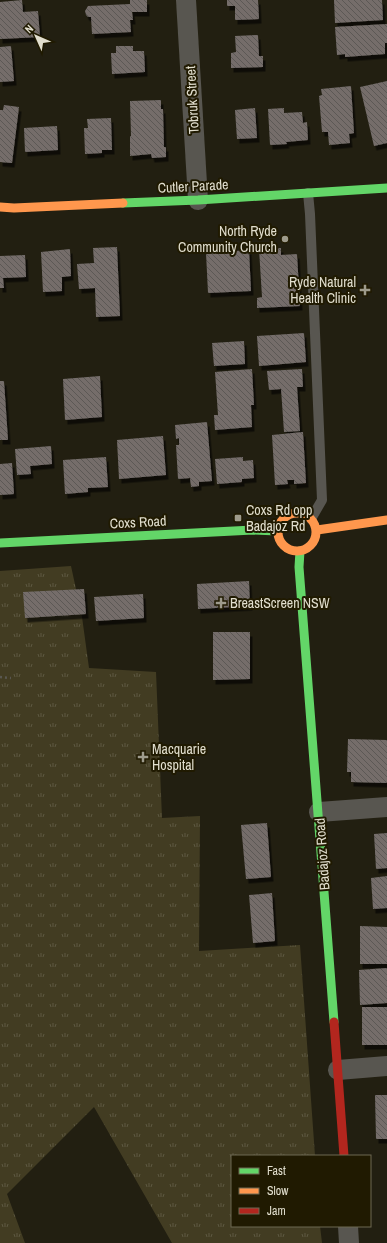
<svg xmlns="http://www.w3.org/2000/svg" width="387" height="1243" viewBox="0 0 387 1243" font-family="'Archivo Narrow',sans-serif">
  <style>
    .grass { fill: url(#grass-tufts) }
    .building { fill: url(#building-back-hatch); filter: url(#shadow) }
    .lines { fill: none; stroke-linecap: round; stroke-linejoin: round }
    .path { stroke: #5a5851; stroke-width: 2.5; stroke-dasharray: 2 3; stroke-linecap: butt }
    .lane { stroke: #585650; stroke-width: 10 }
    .street { stroke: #585650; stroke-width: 20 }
    .fast { stroke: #63d668; stroke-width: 9 }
    .slow { stroke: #ff974d; stroke-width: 9 }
    .jam { stroke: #b3261e; stroke-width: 9 }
    .poi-dot { fill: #9e9b8c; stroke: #201a01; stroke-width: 1.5 }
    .labels { text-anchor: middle; stroke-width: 4; stroke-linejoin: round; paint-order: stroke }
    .street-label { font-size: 14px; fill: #e1dece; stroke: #201a01 }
    .poi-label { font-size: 14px; fill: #e1dece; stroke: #201a01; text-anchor: start }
  </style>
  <defs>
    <pattern id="grass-tufts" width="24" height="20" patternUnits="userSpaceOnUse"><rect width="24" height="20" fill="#423c22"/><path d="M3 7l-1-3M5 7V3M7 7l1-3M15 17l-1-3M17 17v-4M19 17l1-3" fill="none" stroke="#5d5841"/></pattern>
    <pattern id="building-back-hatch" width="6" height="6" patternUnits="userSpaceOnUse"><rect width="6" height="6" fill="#746d6b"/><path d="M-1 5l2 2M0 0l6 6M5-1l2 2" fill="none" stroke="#5c5854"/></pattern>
    <filter id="shadow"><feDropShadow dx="2.5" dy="4.5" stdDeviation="0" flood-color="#0009"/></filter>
  </defs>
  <rect width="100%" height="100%" fill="#221f11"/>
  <path class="grass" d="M 71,566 L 82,617 L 89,668 L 156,672 L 162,818 L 200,816 L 199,951 L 300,945 L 315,1156 L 232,1156 L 232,1226 L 320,1226 L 322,1243 L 172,1243 L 94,1107 L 7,1194 L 25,1243 L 0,1243 L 0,571 Z"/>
  <g class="building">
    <path d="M 22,0 L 23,12 L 38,11 L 40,37 L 0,39 L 0,2 Z"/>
    <path d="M 130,0 L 147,0 L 147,12 L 132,12 L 133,20 L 130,20 L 131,32 L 92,34 L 91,17 L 88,17 L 86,15 L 85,11 L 88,6 L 130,4 Z"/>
    <path d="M 227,0 L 258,0 L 259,19 L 235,20 L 235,6 L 227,6 Z"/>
    <path d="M 334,0 L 382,0 L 383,20 L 335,23 Z"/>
    <path d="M 387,24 L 387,43 L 385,43 L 385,54 L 345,57 L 345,54 L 337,55 L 335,27 Z"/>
    <path d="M 258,35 L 259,56 L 263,56 L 263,67 L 231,68 L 231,53 L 236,52 L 235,36 Z"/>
    <path d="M 11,46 L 14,81 L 0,82 L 0,47 Z"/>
    <path d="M 116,46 L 133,46 L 133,51 L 144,51 L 145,72 L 112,74 L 111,53 L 116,53 Z"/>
    <path d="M 387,81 L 387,143 L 374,146 L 360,87 Z"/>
    <path d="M 351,86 L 354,133 L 349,134 L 350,143 L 329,145 L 328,132 L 322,132 L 319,96 L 322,95 L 321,89 Z"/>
    <path d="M 161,100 L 161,109 L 163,109 L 164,147 L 166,147 L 166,157 L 152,158 L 151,154 L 130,156 L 130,136 L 131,136 L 130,101 Z"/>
    <path d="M 4,105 L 19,107 L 12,163 L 0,162 L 0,110 L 3,110 Z"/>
    <path d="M 255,108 L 257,138 L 237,139 L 235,110 Z"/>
    <path d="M 284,108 L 284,113 L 302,112 L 303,123 L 307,122 L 308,140 L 286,142 L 287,144 L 270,145 L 268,109 Z"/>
    <path d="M 111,118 L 112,150 L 102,150 L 102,153 L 85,154 L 84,128 L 88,128 L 87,119 Z"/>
    <path d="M 57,126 L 58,150 L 25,152 L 24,128 Z"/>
    <path d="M 117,247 L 120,316 L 96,317 L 95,288 L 79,289 L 77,264 L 94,263 L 93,248 Z"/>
    <path d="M 281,248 L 281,255 L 297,254 L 300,306 L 257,308 L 257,298 L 262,297 L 259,249 Z"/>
    <path d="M 70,249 L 71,276 L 62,277 L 62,291 L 43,292 L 41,252 Z"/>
    <path d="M 249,250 L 251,291 L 208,293 L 206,253 Z"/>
    <path d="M 25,255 L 26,277 L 3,278 L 4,288 L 0,288 L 0,256 Z"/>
    <path d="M 304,333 L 306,362 L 259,366 L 257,336 Z"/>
    <path d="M 244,341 L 245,364 L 214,366 L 212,343 Z"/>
    <path d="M 252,369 L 254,405 L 251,405 L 252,427 L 215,430 L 214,415 L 218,415 L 215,372 Z"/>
    <path d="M 302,369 L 303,387 L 297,387 L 300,431 L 284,432 L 281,389 L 269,390 L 267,371 Z"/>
    <path d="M 100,376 L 102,417 L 65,420 L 63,379 Z"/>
    <path d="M 0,381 L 4,381 L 8,440 L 0,440 Z"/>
    <path d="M 207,422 L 212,481 L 199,482 L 199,486 L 191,487 L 190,478 L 178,479 L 176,445 L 179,445 L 179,438 L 176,439 L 175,425 Z"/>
    <path d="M 303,432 L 306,483 L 294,484 L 294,480 L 287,480 L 288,484 L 275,485 L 272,435 Z"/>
    <path d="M 163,436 L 166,475 L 119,479 L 117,440 Z"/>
    <path d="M 51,446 L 52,464 L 30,466 L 31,474 L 17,475 L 15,449 Z"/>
    <path d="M 106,457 L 108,487 L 88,488 L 88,492 L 65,494 L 63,460 Z"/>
    <path d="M 243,457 L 243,461 L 253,460 L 254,478 L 242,479 L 242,482 L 217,484 L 215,459 Z"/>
    <path d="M 12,463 L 14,494 L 0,495 L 0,464 Z"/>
    <path d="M 249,581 L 250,606 L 198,609 L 197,584 Z"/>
    <path d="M 84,589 L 86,614 L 25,618 L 23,592 Z"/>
    <path d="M 143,594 L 144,618 L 96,621 L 94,597 Z"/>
    <path d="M 213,632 L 250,632 L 250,679 L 213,680 Z"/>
    <path d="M 348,739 L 387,740 L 387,783 L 351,782 L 351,772 L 347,772 Z"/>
    <path d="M 267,823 L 271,877 L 246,879 L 241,825 Z"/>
    <path d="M 387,833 L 387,868 L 376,869 L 374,834 Z"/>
    <path d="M 387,876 L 387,908 L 373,909 L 371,878 Z"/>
    <path d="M 272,893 L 275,941 L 253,943 L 249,895 Z"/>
    <path d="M 360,926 L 387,927 L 387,964 L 360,964 Z"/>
    <path d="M 387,968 L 387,1003 L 360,1005 L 359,970 Z"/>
    <rect x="362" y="1007" width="25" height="38"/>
    <path d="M 375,1095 L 387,1095 L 387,1139 L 376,1139 Z"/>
  </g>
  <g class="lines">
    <path class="path" d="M 0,677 L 11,678"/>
    <path class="lane" d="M 308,193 L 310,214 L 322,500 L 311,519"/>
    <g class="street">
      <path d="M 186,0 L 198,200"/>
      <path d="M 319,812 L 387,807"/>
      <path d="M 338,1070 L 387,1066"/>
      <path d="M 348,1226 L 349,1243"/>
    </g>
    <g class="fast">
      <path d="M 123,203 L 198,200 L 387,188"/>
      <path d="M 0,543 L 253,530 L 277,531"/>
      <path d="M 300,551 L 299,567 L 334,1022"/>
    </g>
    <g class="slow">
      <path d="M 0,207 L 14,208 L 123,203"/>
      <circle cx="297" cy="532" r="19"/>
      <path d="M 317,530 L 387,520"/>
    </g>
    <path class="jam" d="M 334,1022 L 344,1156"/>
  </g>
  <g class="poi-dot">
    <circle cx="285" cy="239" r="4"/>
    <path d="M363 284h4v4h4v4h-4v4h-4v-4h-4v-4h4z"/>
    <rect x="234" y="514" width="8" height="8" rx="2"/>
    <path d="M219 597h4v4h4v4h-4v4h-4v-4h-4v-4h4z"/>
    <path d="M141 751h4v4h4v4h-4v4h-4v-4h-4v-4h4z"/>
  </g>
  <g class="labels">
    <g class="street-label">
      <text transform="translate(192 100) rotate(-93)" y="5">Tobruk Street</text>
      <text transform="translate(193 186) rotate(-3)" y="5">Cutler Parade</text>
      <text transform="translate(138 522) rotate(-3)" y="5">Coxs Road</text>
      <text transform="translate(322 854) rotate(-94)" y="5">Badajoz Road</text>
    </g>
    <g class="poi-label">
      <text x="277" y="236" text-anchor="end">North Ryde<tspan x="277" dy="16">Community Church</tspan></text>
      <text x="356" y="287" text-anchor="end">Ryde Natural<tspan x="356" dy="16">Health Clinic</tspan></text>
      <text x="246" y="515">Coxs Rd opp<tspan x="246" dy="16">Badajoz Rd</tspan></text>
      <text x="230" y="608">BreastScreen NSW</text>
      <text x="152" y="754">Macquarie<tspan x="152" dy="16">Hospital</tspan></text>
    </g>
  </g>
  <rect x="231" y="1155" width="140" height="72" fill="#201a01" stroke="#6d6853"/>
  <rect x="239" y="1168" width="20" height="6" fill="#63d668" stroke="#6d6853"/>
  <text x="267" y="1175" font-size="12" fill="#e1dece">Fast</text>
  <rect x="239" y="1188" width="20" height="6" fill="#ff974d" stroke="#6d6853"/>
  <text x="267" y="1195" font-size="12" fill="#e1dece">Slow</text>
  <rect x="239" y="1208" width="20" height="6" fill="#b3261e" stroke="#6d6853"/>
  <text x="267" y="1215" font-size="12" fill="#e1dece">Jam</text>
  <g transform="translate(36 36) rotate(315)" stroke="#201a01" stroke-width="3" paint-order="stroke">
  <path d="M0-3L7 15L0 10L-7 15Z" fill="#e1dece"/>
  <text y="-6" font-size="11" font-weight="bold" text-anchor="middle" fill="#e1dece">N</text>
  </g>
</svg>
